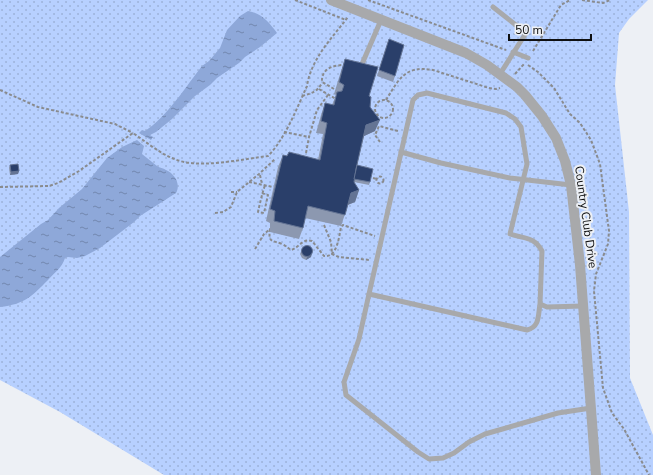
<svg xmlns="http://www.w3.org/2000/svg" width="653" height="475" viewBox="0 0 653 475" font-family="'Nunito Sans',sans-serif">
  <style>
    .grass { fill: url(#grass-dots) }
    .water { fill: url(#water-ripples) }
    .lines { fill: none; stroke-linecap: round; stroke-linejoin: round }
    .path { stroke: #898b8e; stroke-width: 2; stroke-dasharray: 3 2; stroke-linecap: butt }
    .lane { stroke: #a8a9ab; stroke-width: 5 }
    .street { stroke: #a8a9ab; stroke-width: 10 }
    .wall { fill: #8c98b0 }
    .shaded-wall { fill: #647494 }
    .building { fill: #2a3f6a; stroke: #647494 }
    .labels { text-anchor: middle; stroke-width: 4; stroke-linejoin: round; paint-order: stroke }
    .street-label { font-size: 12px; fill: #0f1011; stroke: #edf0f5 }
  </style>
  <defs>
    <pattern id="grass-dots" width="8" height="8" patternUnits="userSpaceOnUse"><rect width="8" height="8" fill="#b7d0ff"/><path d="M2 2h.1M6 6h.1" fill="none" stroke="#9cb2da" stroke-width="1.8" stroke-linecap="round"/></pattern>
    <pattern id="water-ripples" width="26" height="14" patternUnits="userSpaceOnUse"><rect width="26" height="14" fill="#8ea8d9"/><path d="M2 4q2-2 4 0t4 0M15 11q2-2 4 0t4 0" fill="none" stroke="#7287af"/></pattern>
  </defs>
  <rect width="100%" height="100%" fill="#edf0f5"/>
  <path class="grass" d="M 0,0 L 648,0 L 629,19 L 619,33 L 615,85 L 629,212 L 630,378 L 653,435 L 653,475 L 164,475 L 60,412 L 0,380 Z"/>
  <g class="water">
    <path d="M 248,11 C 261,13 269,22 277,33 L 260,47 L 245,57 L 239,63 L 217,78 L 210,85 L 195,96 L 172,119 L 156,132 L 150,135 L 153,137 L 151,140 L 139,133 L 142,130 L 145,131 C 166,118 187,85 202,66 L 209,61 L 220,48 L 227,30 L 240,16 Z"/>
    <path d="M 137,140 L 144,146 L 142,154 C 147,158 152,162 157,166 C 160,168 163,168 166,170 C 175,174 181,184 176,193 L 140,216 L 134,222 L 100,248 L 85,256 L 77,258 L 68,257 L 65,258 C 62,268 54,273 48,280 C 31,297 25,304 0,307 L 0,257 L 41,224 L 48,220 L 59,208 L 82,189 L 107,158 L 122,147 Z"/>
  </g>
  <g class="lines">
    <g class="path">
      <path d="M 295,0 L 346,20"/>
      <path d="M 368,0 L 506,50"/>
      <path d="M 582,0 L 603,3 L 610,0"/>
      <path d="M 533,51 L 561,5 L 570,0"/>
      <path d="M 528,65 L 538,72 L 554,88 L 570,114 L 580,123 L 591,140 L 600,164 L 609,231 L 608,244 L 596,274 L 594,291 L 603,388 L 612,413 L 624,429 L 649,475"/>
      <path d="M 515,74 L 524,64"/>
      <path d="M 319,89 L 336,99"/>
      <path d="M 334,89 L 322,82 C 321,68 334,65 345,65"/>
      <path d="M 0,90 L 38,107 L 115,124 L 133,133"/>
      <path d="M 302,96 C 312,93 317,92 322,83"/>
      <path d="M 386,100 C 399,79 405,65 433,70 L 489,88 L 496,89 L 500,88"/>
      <circle cx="384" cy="109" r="9"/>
      <path d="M 284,132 L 309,137"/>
      <path d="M 380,142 L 375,135 L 379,126 L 398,131"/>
      <path d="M 306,153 L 309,137 L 317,110 L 328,95"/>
      <path d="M 260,175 L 262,184"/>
      <circle cx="380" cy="180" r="3.5"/>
      <path d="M 373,178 L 377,179"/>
      <path d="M 249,182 L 273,187"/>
      <path d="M 0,187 L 49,186 L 58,183 L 79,171 L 133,133 C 149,144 165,158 184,162 C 208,167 243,159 268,156 C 285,139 297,108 307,86 C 311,59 332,38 348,17"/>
      <path d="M 231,192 L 237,192"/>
      <path d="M 262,193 L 268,195 L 264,213 L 258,212 C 260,203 262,194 265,185"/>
      <path d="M 215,213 L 223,212 L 231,207 L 237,192 L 259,174 L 275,159"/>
      <path d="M 324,225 L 331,242 L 332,254 L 339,257 L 370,260"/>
      <path d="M 255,249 L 264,234 L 270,229 C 268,243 272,240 282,244 C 286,246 288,248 291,250 C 299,248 302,238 312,241 L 324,256 C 337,258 339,237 341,227 L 343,225 L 375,236"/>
    </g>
    <g class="lane">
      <path d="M 493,7 L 526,33 L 500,74"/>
      <path d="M 513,52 L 528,58"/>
      <path d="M 362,64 L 381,20"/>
      <path d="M 401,152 L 441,163 L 510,178 L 571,185"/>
      <path d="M 369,294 L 359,339 L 344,382 L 346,395 L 418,452 L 429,459 L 443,458 L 454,453 L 469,442 L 485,434 L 558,413 L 591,408"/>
      <path d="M 540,304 L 542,251 C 534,236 524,239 510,234 L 527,164 L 521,127 L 515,119 L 506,113 L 427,93 L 418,95 L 413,100 L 369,294 L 527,330 C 540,327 538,315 540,304 L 547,307 L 583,306"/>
    </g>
    <path class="street" d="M 331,0 L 466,53 L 487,65 L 517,87 L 525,95 L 542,116 L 556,138 L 565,161 L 571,185 L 580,265 L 596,475"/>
  </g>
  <g class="wall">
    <path d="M 389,39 L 395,76 L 393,82 L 377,76 Z"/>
    <path d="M 345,59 L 369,96 L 370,107 L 375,131 L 364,136 L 357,165 L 370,182 L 369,185 L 354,182 L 359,190 L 355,202 L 348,205 L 341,226 L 305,218 L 303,228 L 299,239 L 270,232 L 270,223 L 266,221 L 278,167 L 283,155 L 287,156 L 318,160 L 323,134 L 316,133 L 321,115 L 325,103 L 332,105 L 336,95 L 334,94 L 341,71 Z"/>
    <path d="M 10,165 L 19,171 L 18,174 L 10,175 L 9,168 Z"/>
    <path d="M 303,247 L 311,257 L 306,260 L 302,258 L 300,254 Z"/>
  </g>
  <g class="shaded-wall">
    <path d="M 380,120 L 375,131 L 362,137 L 366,125 Z"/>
    <path d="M 19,171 L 18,174 L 10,175 L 11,172 Z"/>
    <path d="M 359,190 L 355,202 L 347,205 L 351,193 Z"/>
    <path d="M 312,254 L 311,257 L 306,260 L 307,257 Z"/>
  </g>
  <g class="building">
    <path d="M 389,39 L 404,45 L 395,76 L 379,70 Z"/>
    <path d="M 345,59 L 378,67 L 369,96 L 371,97 L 370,107 L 380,120 L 366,125 L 356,169 L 354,182 L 359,190 L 351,193 L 345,215 L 308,206 L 303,228 L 274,221 L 275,211 L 270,209 L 283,155 L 287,156 L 289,152 L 320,160 L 327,123 L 321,121 L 325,103 L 334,105 L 337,92 L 342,91 L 344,85 L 339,82 Z"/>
    <path d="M 18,164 L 19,171 L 11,172 L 10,165 Z"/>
    <path d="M 357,165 L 373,169 L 370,182 L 354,179 Z"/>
    <circle cx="307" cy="251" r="5.5"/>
  </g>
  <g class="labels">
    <g class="street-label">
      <text transform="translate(586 217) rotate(82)" y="4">Country Club Drive</text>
    </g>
  </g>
  <path d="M509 34v6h82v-6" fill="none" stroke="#0f1011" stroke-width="2"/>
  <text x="515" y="34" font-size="12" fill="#0f1011" stroke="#edf0f5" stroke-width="3" paint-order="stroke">50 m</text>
</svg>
